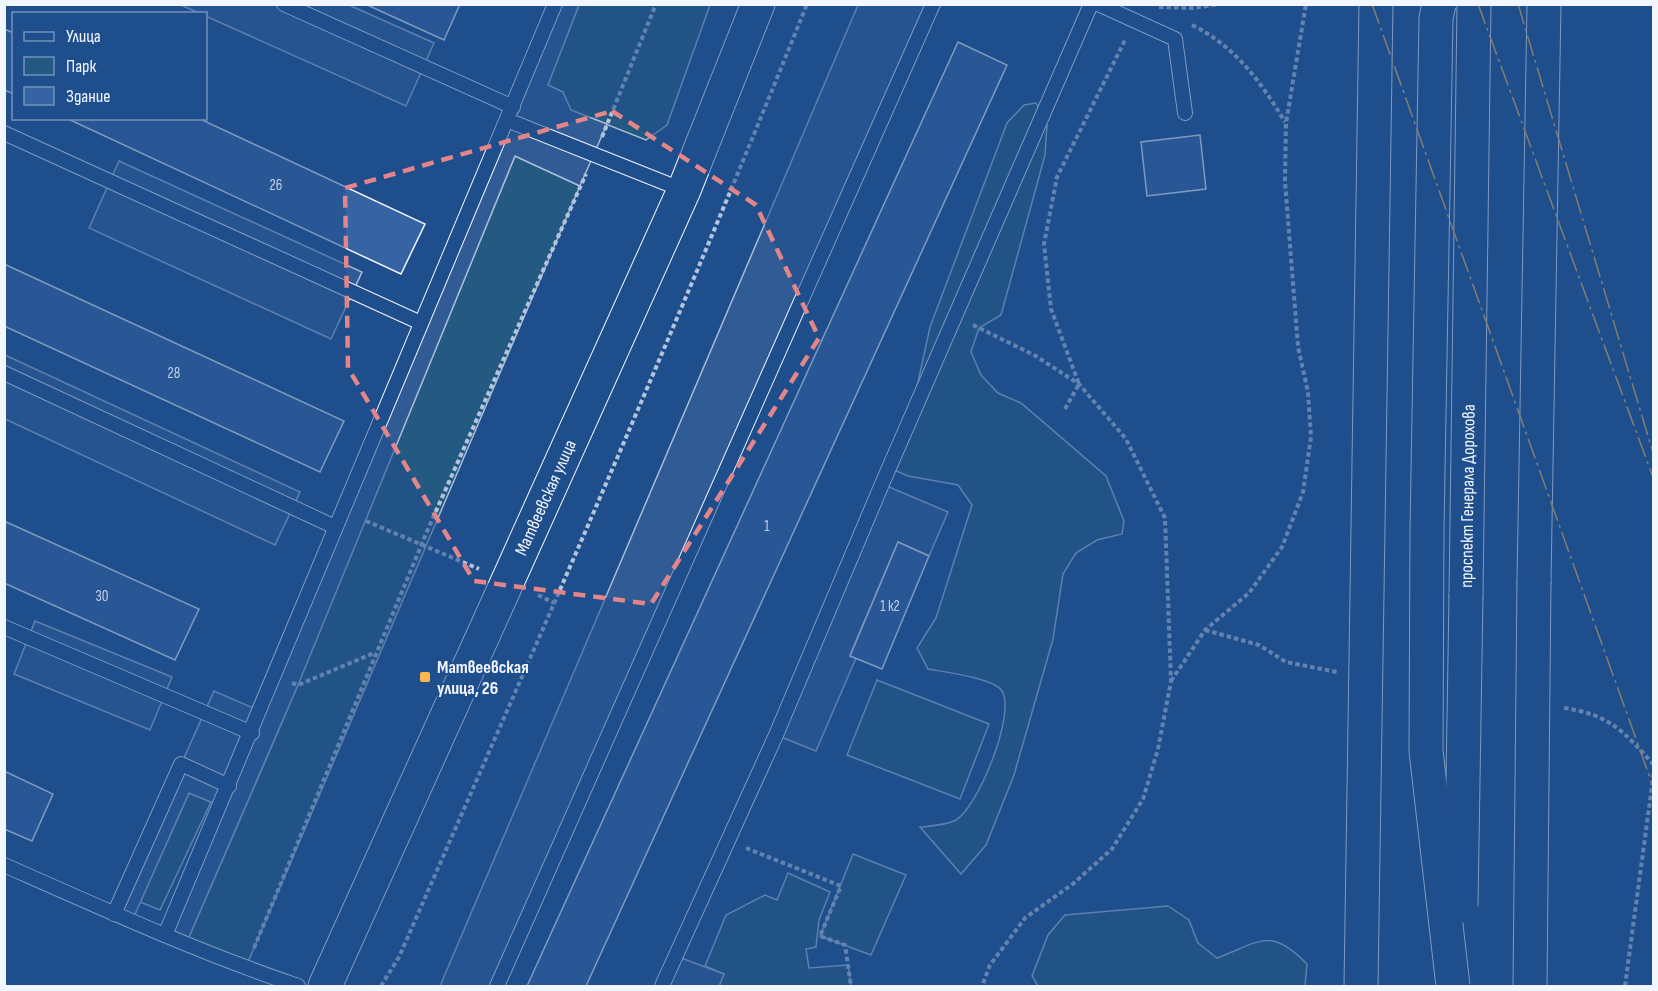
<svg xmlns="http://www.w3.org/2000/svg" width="1658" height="991" viewBox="0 0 1658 991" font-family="'Sofia Sans Condensed',sans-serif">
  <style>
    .green { fill: #245a82; stroke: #a8bbd7; stroke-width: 1.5 }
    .parking { fill: #305b95; stroke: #a8bbd7; stroke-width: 1.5 }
    .building { fill: #3563a3; stroke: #f2f6ff; stroke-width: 1.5 }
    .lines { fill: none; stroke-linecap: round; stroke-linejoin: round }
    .service-casing { stroke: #f2f6ff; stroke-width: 16 }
    .tertiary-casing { stroke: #f2f6ff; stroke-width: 35 }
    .secondary-casing { stroke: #f2f6ff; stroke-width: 35 }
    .path { stroke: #b3c4dc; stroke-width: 4; stroke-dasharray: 4.5 3; stroke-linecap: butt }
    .service { stroke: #1f4e8c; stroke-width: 14 }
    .tertiary { stroke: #1f4e8c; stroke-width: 33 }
    .secondary { stroke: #1f4e8c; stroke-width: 33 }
    .secondary-bridge-casing { stroke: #f2f6ff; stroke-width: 35; stroke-linecap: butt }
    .secondary-bridge { stroke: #1f4e8c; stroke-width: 33 }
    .power { stroke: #ffb74d; stroke-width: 1.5; stroke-dasharray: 21 4.5 3 4.5; stroke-linecap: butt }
    .marked { fill: none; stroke: #e38589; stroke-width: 4.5; stroke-dasharray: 12 8; stroke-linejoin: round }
    .poi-dot { fill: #ffb74d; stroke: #1f4e8c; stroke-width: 2 }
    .labels { text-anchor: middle; stroke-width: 4.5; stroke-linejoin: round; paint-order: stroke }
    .number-label { font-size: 15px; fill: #c3d1e8 }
    .street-label { font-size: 18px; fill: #f2f6ff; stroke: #1f4e8c }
    .poi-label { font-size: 18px; font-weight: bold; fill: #f2f6ff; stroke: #1f4e8c; text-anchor: start }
  </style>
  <rect width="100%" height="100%" fill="#1f4e8c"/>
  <g class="green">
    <path d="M 579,5 L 710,5 L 667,125 L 646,140 L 570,110 L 563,92 L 547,85 Z"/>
    <path d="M 1036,103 L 1047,125 L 1045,155 L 1001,315 L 979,328 L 971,352 L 981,375 L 998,393 L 1021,403 L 1106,476 L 1124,521 L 1122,534 L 1097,540 L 1076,553 L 1063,574 L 1053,639 L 1014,775 L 986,845 L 961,874 L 920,827 C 930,826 947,825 956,820 C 978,807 1016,714 1002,691 C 994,678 944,672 928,669 L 917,648 L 936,618 L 972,505 L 958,485 L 908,476 L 885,466 L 912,410 L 930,327 L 1007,123 L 1024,105 Z"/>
    <path d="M 515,156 L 580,186 L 245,969 L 186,944 L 283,720 Z"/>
    <path d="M 877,680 L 989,724 L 960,799 L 847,755 Z"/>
    <path d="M 189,793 L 211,802 L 160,910 L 140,902 Z"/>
    <path d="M 853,854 L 906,875 L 871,955 L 820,936 Z"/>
    <path d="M 788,873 L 830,892 L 819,920 L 816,947 L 806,949 L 809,968 L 848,965 L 851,986 L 719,986 L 724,974 L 705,966 L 726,915 L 765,895 L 777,900 Z"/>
    <path d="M 1168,906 L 1189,920 L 1198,943 L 1217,958 C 1260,942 1270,926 1307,964 L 1305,986 L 1038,986 L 1032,976 L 1048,935 L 1065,915 Z"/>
  </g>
  <g class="parking">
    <path d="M 181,5 L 349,5 L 434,43 L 406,106 Z"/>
    <path d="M 555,5 L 579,5 L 548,85 L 563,92 L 571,110 L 607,124 L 580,186 L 515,156 L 298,685 L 186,944 L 165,935 L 220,805 L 211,802 L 189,793 L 132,921 L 114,914 L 214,691 L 260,711 Z"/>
    <path d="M 858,5 L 933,5 L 497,986 L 440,986 Z"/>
    <path d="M 119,161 L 362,272 L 331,339 L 89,228 Z"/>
    <path d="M 5,355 L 300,492 L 275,545 L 5,419 Z"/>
    <path d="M 882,484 L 948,512 L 929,556 L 898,542 L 850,655 L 856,658 L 816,751 L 776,735 Z"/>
    <path d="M 35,621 L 172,677 L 150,730 L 14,674 Z"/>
    <path d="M 676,956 L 724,974 L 719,986 L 662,986 Z"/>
  </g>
  <g class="building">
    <path d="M 365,4 L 460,4 L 444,40 Z"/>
    <path d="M 4,29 L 14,33 L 14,94 L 4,90 Z"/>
    <path d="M 958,42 L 1007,65 L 586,986 L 527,986 Z"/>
    <path d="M 66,118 L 198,118 L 425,224 L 401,274 Z"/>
    <path d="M 1200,135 L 1206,189 L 1147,196 L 1141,142 Z"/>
    <path d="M 4,264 L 344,421 L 320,472 L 4,326 Z"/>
    <path d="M 4,521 L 199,609 L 175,660 L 4,583 Z"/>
    <path d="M 898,542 L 929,556 L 882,669 L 850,656 Z"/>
    <path d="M 4,771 L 53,794 L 32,841 L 4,829 Z"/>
  </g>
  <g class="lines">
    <g class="service-casing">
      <g id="service">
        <path d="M 284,4 L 513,107"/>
        <path d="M 1098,4 L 1175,39 L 1185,113"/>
        <path d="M 507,120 L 683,190"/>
        <path d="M 4,133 L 421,323"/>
        <path d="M 4,373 L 335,527"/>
        <path d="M 4,627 L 252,733"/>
        <path d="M 4,865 C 101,908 198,952 298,986"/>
        <path d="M 114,914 L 181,764 L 229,786"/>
        <path d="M 165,935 L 555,4"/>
        <path d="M 497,986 L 933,4"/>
        <path d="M 662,986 L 776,735 L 882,484 L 1091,4"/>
      </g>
    </g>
    <g class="tertiary-casing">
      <g id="tertiary">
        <path id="s1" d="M 325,986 L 684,190 L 758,4"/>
      </g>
    </g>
    <g class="secondary-casing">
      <g id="secondary">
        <path d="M 1534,581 L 1544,4"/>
        <path id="s2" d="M 1466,595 L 1474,4"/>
        <path d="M 1361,986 L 1376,4"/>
      </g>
    </g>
    <g class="path">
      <path d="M 1159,7 L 1194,8 L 1219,4"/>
      <path d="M 1192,25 C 1235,46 1261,82 1285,122"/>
      <path d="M 602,137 L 656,4"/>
      <path d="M 973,325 L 1034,355 L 1079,384 L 1126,439 L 1165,518 L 1171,681 L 1158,749 L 1143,799 L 1112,849 L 1074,883 L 1025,918 L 990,965 L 982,986"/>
      <path d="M 1065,409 L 1079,384 L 1051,309 L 1044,244 L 1057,177 L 1125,40"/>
      <path d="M 366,521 L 479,569"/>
      <path d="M 538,595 L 554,603"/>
      <path d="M 1205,630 L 1259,645 L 1286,662 L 1337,672"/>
      <path d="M 1171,681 L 1205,630 L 1249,593 L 1282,547 L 1303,492 L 1311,437 L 1308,392 L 1298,347 L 1285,181 L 1286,123 L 1306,4"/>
      <path d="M 292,683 L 298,685 L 374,653"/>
      <path d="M 1564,708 C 1611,715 1623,731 1654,765"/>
      <path d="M 746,848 L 841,886 L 820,936 L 845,945 L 851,986"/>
      <path d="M 254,948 L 428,529 L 586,174"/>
      <path d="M 381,986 L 399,957 C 538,640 678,325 807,4"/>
      <path d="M 1625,986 L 1654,771"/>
    </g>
    <use href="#service" class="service"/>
    <use href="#tertiary" class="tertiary"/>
    <use href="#secondary" class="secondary"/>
    <g class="secondary-bridge-casing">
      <g id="secondary-bridge">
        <path d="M 1439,4 L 1436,18 L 1427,529 L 1426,751 L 1453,986"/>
        <path d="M 1461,906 L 1466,595"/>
        <path d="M 1530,986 L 1534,581"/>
      </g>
    </g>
    <use href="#secondary-bridge" class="secondary-bridge"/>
    <g class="power">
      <path d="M 1372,4 L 1654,789"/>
      <path d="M 1478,4 L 1654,480"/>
      <path d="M 1518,4 L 1654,456"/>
    </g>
  </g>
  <path d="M0 0H1658V991H0ZM 612,111 L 756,205 L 819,338 L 651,604 L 474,581 L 348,368 L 345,188 Z" fill="#1f4e8c" fill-opacity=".55" fill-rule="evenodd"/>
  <path class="marked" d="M 612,111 L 756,205 L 819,338 L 651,604 L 474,581 L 348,368 L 345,188 Z"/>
  <rect class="poi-dot" x="419" y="671" width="12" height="12" rx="3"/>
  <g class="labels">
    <g class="number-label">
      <text x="276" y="190">26</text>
      <text x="174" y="378">28</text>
      <text x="767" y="531">1</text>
      <text x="102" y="601">30</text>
      <text x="890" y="611">1 к2</text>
    </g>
    <g class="street-label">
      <text dy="6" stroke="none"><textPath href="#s2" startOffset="99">проспект Генерала Дорохова</textPath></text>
      <text dy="6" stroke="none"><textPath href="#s1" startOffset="536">Матвеевская улица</textPath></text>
    </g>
    <g class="poi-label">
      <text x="437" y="673">Матвеевская<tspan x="437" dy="21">улица, 26</tspan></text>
    </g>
  </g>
  <rect width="1658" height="991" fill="none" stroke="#f2f6ff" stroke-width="12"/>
  <rect x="12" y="12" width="195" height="108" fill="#1f4e8c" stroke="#7391ba" stroke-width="1.5"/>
  <rect x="24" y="32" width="30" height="9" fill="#1f4e8c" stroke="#7391ba" stroke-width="1.5"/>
  <text x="66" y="42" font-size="18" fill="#f2f6ff">Улица</text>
  <rect x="24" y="57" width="30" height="18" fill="#245a82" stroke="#7391ba" stroke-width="1.5"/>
  <text x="66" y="72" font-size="18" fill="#f2f6ff">Парк</text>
  <rect x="24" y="87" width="30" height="18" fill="#3563a3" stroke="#7391ba" stroke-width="1.5"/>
  <text x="66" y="102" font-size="18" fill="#f2f6ff">Здание</text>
</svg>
